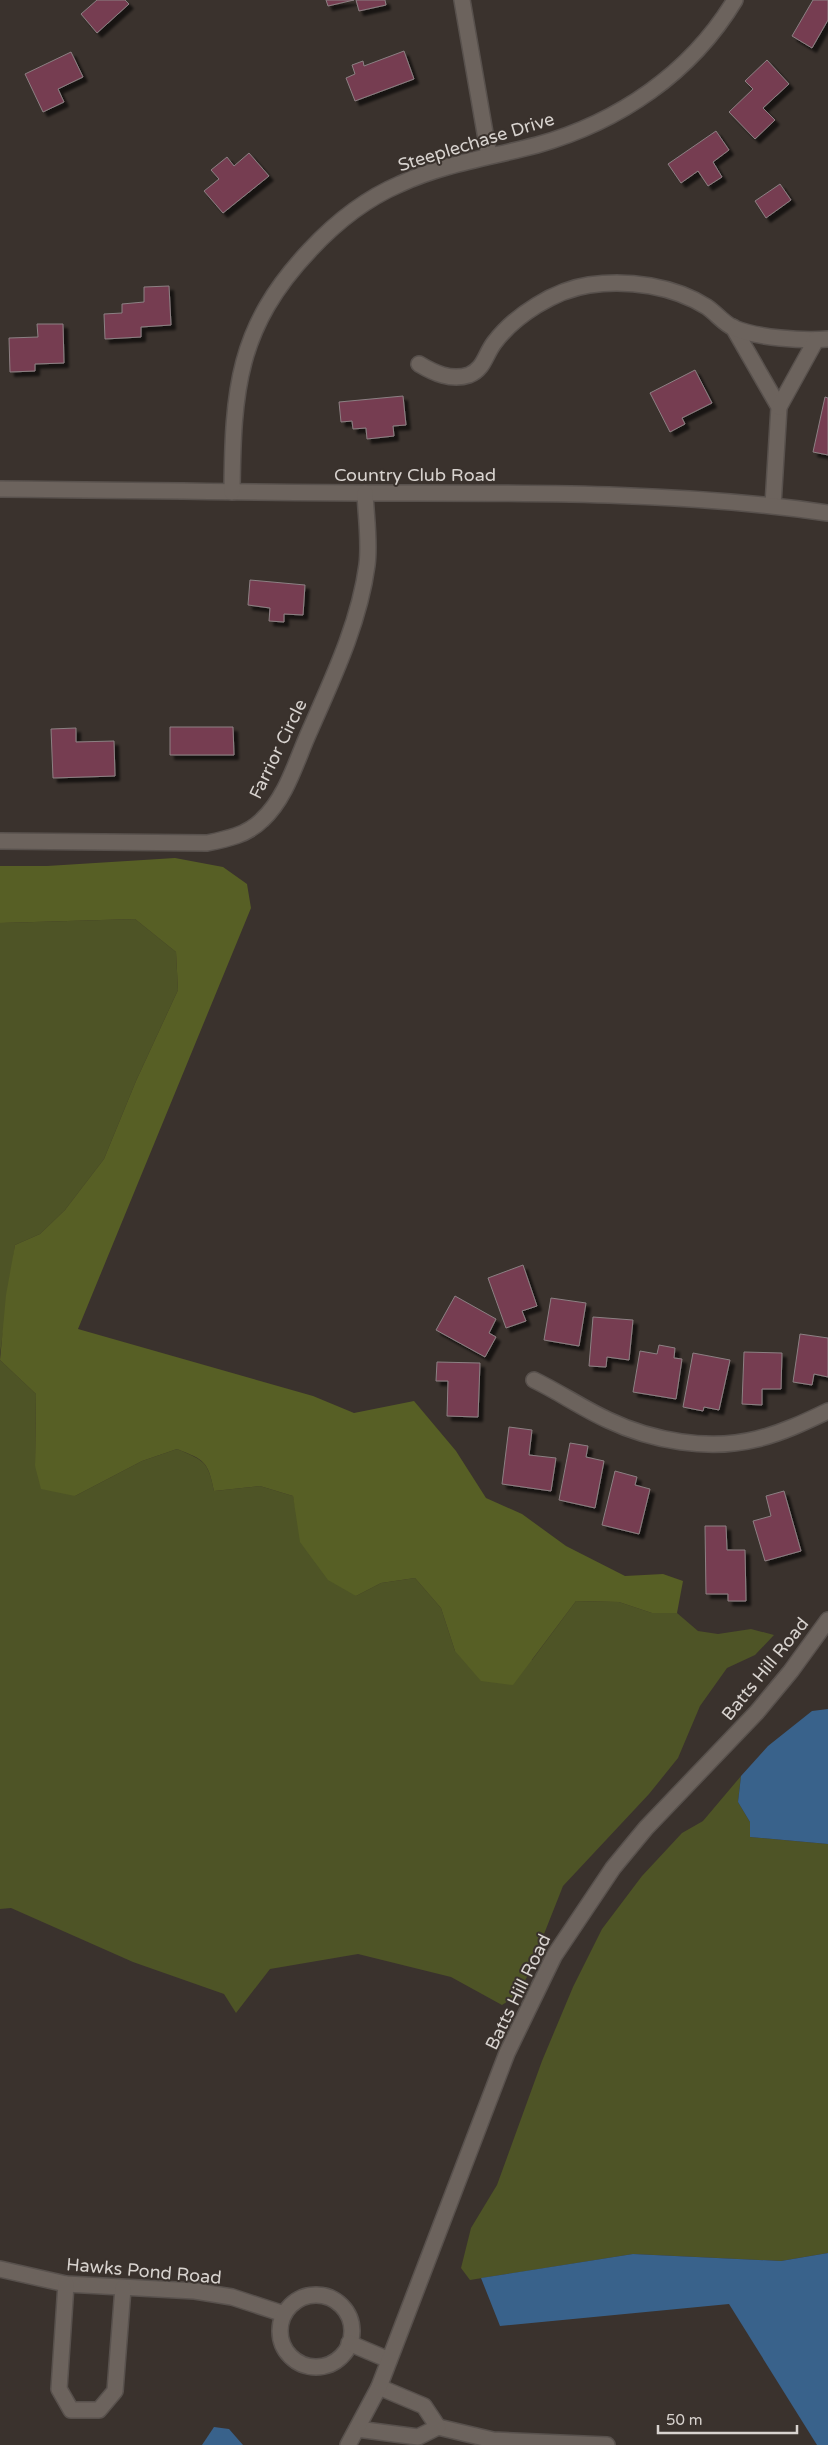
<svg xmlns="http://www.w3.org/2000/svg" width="828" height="2445" viewBox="0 0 828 2445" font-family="'Varela Round',sans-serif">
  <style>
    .green { fill: #4e5426 }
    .forest { fill: #575f25 }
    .water { fill: #39628b }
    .building { fill: #763e51; stroke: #8c8083; filter: url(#shadow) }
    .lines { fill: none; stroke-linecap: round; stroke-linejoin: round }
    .minor-casing { stroke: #58514d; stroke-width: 18 }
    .minor { stroke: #6c635d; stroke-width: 15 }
    .labels { text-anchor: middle; stroke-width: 4; stroke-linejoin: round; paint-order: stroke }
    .street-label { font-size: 18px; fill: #d8d3cf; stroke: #3a322d }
  </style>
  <defs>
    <filter id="shadow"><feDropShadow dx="4.5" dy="4.5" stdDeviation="1" flood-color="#0009"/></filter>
  </defs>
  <rect width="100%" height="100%" fill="#3a322d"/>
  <g class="green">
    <path d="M 135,919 L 176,952 L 178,990 L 136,1081 L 104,1159 L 65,1210 L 40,1234 L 15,1245 L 0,1354 L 0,923 Z"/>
    <path d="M 0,1360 L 36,1394 L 35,1466 L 75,1496 L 142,1461 L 177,1449 C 205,1461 208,1461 214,1491 L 260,1486 L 293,1496 L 296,1510 L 356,1596 L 381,1583 L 415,1578 L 441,1608 L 455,1651 L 532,1660 L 576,1601 L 619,1602 L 652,1613 L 677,1613 L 698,1631 L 718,1634 L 751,1629 L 774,1635 L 755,1655 L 727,1668 L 700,1706 L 678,1758 L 649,1794 L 563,1886 L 527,1977 L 517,1995 L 502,2005 L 451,1977 L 358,1954 L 270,1969 L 236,2013 L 224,1994 L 133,1962 L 11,1908 L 0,1909 Z"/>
    <path d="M 741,1776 L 738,1802 L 750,1822 L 750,1837 L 828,1844 L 828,2253 L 781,2261 L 633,2254 L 470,2280 L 461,2268 L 471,2228 L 497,2185 L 542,2061 L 573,1987 L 602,1929 L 642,1876 L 682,1833 L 703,1821 Z"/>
  </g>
  <path class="forest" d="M 175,858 L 223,867 L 247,884 L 251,908 L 78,1329 L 313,1396 L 354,1413 L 414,1401 L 456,1451 L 486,1498 L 522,1514 L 566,1546 L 625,1576 L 663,1574 L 683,1581 L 677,1613 L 652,1613 L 619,1602 L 576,1601 L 513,1685 L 481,1681 L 455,1651 L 441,1608 L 415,1578 L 381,1583 L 356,1596 L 328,1580 L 300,1542 L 293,1496 L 260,1486 L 214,1491 C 208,1461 205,1460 177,1449 L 142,1461 L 75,1496 L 41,1489 L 35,1466 L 36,1394 L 0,1360 L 6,1295 L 15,1245 L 40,1234 L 65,1210 L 104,1159 L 136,1081 L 178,990 L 176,952 L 135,919 L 0,923 L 0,866 L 47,866 Z"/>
  <g class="water">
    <path d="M 828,1709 L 828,1844 L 750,1837 L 750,1822 L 738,1802 L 741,1776 L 768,1746 L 812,1711 Z"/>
    <path d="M 828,2253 L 828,2445 L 817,2445 L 729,2304 L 500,2326 L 481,2278 L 633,2254 L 781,2261 Z"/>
    <path d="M 214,2427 L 229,2429 L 243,2445 L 202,2445 Z"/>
  </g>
  <g class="building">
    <path d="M 97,0 L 125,0 L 129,4 L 97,33 L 81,14 Z"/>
    <path d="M 326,0 L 354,0 L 328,6 Z"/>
    <path d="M 356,0 L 385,0 L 386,5 L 359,11 Z"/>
    <path d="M 813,0 L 828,0 L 828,20 L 812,48 L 792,36 Z"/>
    <path d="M 404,51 L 414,79 L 355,101 L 346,78 L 355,74 L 352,65 L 363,61 L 364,66 Z"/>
    <path d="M 71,52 L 83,77 L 58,89 L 64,102 L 43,112 L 25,74 Z"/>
    <path d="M 767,60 L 789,84 L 763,108 L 775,120 L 755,139 L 729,112 L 753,89 L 745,81 Z"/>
    <path d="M 716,131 L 729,150 L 713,162 L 722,177 L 708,186 L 698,171 L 681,183 L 668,164 Z"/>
    <path d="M 249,153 L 269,176 L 223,213 L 204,191 L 219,179 L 211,170 L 227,157 L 234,166 Z"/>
    <path d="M 780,184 L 791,200 L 766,218 L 755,201 Z"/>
    <path d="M 169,286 L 171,325 L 141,327 L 141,337 L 105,339 L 104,314 L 122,313 L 122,304 L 144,302 L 144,287 Z"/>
    <path d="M 37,324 L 63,324 L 64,363 L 35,364 L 35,371 L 10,372 L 9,338 L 38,337 Z"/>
    <path d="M 695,370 L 712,403 L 682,418 L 685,424 L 670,432 L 650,393 Z"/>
    <path d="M 403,396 L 406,425 L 393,426 L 394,436 L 367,439 L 366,428 L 353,429 L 352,421 L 341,422 L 339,402 Z"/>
    <path d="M 825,397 L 828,398 L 828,455 L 813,452 Z"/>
    <path d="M 250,580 L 305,585 L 303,615 L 284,614 L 284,622 L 269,621 L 270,608 L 248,605 Z"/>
    <path d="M 170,727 L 233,727 L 234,755 L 170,755 Z"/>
    <path d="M 76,728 L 76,742 L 114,741 L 115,776 L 53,778 L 51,729 Z"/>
    <path d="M 523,1265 L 537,1306 L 522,1311 L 526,1321 L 506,1328 L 488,1278 Z"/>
    <path d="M 455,1296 L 496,1319 L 489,1333 L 496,1337 L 485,1357 L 436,1330 Z"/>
    <path d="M 551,1298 L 586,1303 L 579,1346 L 544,1340 Z"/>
    <path d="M 593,1317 L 633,1320 L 629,1360 L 607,1357 L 606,1367 L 589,1366 Z"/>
    <path d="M 800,1334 L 828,1338 L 828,1377 L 814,1374 L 812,1385 L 793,1382 Z"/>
    <path d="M 659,1345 L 675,1348 L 674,1358 L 682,1359 L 676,1399 L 633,1392 L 640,1351 L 657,1354 Z"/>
    <path d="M 744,1352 L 782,1353 L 781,1389 L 762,1389 L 762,1405 L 742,1404 Z"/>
    <path d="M 693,1353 L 730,1360 L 719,1410 L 704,1407 L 703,1411 L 683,1407 Z"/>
    <path d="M 437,1362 L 480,1363 L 478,1417 L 447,1416 L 448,1381 L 436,1381 Z"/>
    <path d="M 509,1427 L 532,1430 L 529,1455 L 556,1458 L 551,1491 L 502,1484 Z"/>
    <path d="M 570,1443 L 588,1446 L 586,1457 L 604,1461 L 595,1508 L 559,1500 Z"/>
    <path d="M 615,1471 L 637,1477 L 635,1485 L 650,1489 L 639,1534 L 602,1525 Z"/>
    <path d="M 784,1491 L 801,1551 L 765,1561 L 753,1521 L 771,1516 L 766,1496 Z"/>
    <path d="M 705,1526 L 726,1526 L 727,1550 L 745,1550 L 746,1601 L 728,1601 L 728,1594 L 706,1594 Z"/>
  </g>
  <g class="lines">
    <g class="minor-casing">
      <g id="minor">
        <path d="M 462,0 L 489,156"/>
        <path d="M 733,327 L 779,407 L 773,505"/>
        <path d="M 419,364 C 434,373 451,381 469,375 C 484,369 485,355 494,343 C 515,315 555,290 589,285 C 628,279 674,286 707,307 C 716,313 724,324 734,328 C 758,338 802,341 828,339"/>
        <path d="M 779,407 L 816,340"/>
        <path d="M 0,489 C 130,490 261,493 392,493 C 537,493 684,492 828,513"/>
        <path d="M 232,492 C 233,390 237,327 310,250 C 336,222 365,199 400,184 C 443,164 492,157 537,145 C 619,122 691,73 735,0"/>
        <path d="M 0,841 L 207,843 C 227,839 247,835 262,820 C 285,799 295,765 307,737 C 331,682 359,625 367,565 C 370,542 366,517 365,493"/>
        <path d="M 534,1380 C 559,1392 582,1408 608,1420 C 652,1441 709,1451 757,1439 C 782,1433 805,1422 828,1411"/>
        <path d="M 0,2269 L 66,2284 L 195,2291 L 232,2297 L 284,2314"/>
        <path d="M 66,2284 L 59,2389 L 71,2410 L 99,2410 L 115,2391 L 123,2288"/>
        <circle cx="316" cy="2331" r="36"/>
        <path d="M 349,2343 L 389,2360"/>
        <path d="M 438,2427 L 493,2440 L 607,2445"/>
        <path d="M 357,2429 L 418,2437 L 438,2427 L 424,2406 L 379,2387"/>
        <path d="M 348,2445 L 379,2387 L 507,2053 L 554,1956 L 613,1868 L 646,1828 L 757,1712 L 791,1671 L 828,1620"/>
      </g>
    </g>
    <use href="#minor" class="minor"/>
  </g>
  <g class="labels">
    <g class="street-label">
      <text transform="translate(476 142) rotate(-17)" y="6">Steeplechase Drive</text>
      <text x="415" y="481">Country Club Road</text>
      <text transform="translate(278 749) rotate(-64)" y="6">Farrior Circle</text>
      <text transform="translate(765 1669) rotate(-51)" y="6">Batts Hill Road</text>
      <text transform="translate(518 1992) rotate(-64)" y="6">Batts Hill Road</text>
      <text transform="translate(144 2271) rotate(5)" y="6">Hawks Pond Road</text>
    </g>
  </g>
  <path d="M658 2425v8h139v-8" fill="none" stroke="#d8d3cf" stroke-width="2.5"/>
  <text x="666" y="2425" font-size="15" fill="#d8d3cf" stroke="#3a322d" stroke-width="4" paint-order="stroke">50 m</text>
</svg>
